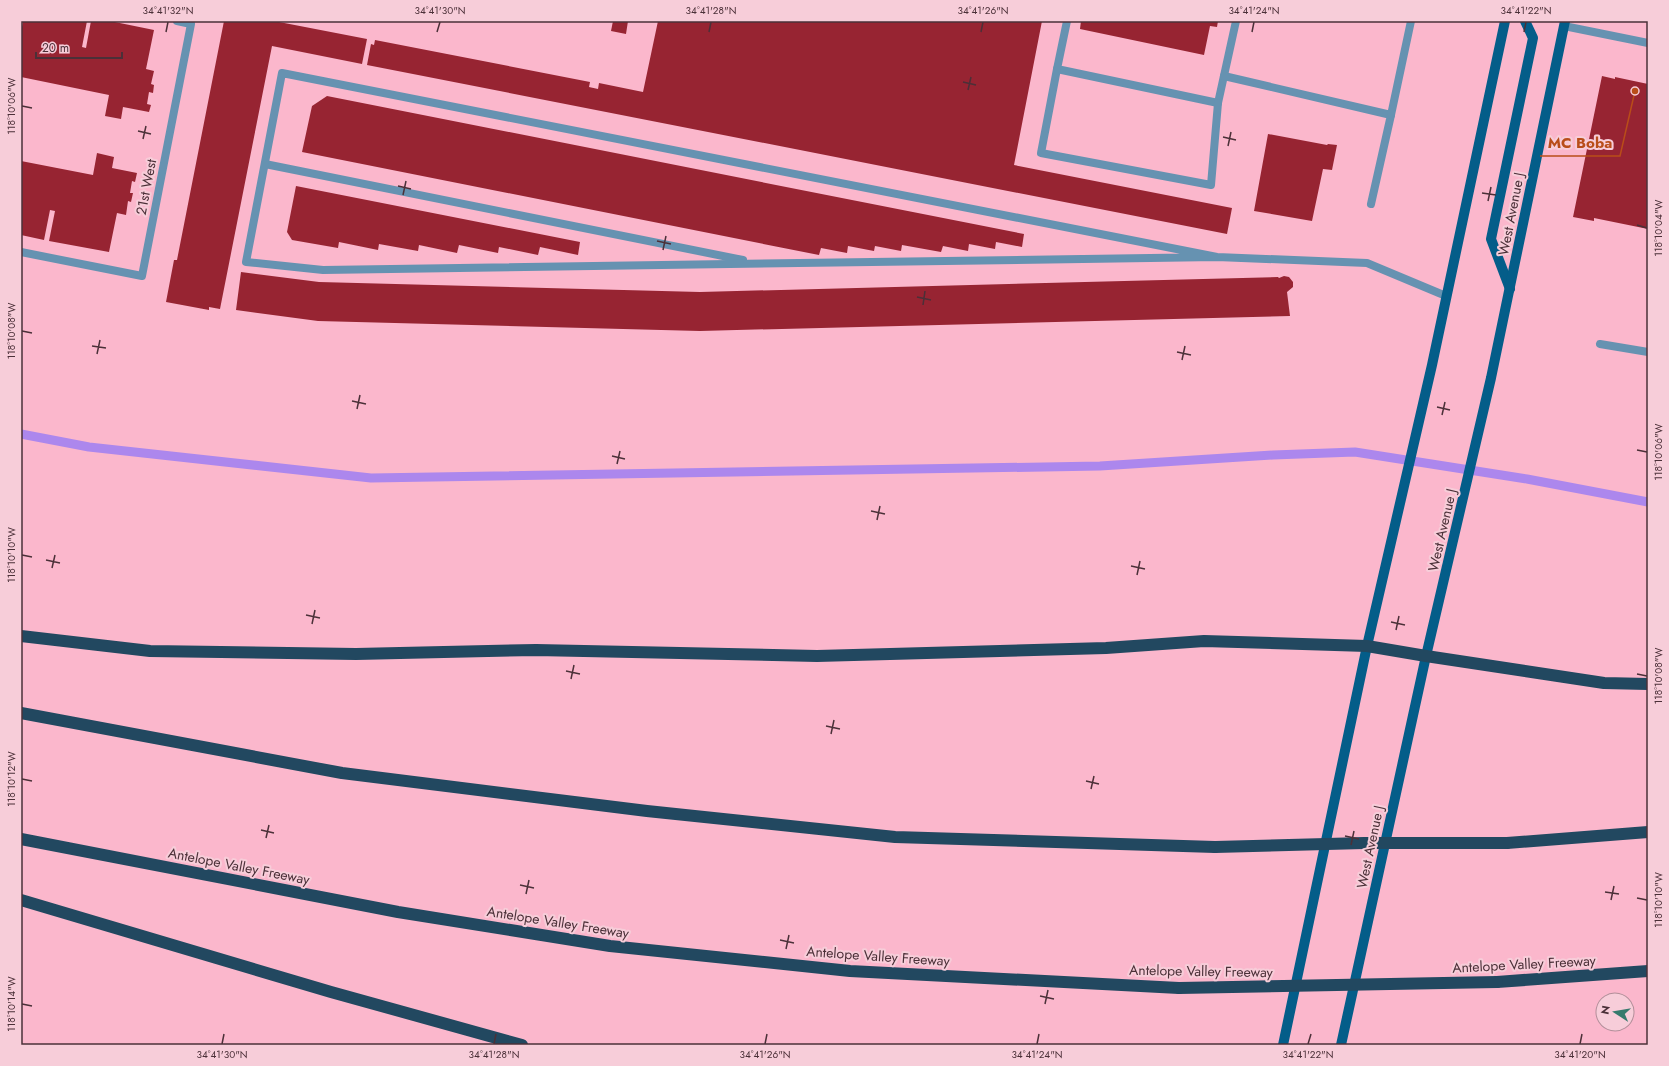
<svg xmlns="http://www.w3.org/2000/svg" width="1669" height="1066" viewBox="0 0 1669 1066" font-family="Jost,sans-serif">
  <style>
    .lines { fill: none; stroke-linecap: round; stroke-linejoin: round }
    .stream { stroke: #ac87ed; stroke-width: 9 }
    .building { fill: #972432 }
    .service { stroke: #6692b1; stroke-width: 8 }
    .minor { stroke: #6692b1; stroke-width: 8 }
    .primary { stroke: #045d89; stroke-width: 10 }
    .motorway { stroke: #224860; stroke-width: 12 }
    .motorway-bridge { stroke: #224860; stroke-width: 12 }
    .ticks { fill: none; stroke: #4b3038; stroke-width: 1.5 }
    .labels { text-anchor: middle; stroke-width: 4; stroke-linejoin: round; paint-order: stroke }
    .street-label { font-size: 14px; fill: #4b3038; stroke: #f7cdd9 }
    .leader { fill: none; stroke: #b94d19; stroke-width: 1.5 }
    .callout-dot { fill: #b94d19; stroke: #f7cdd9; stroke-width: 1.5 }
    .callout-label { font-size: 15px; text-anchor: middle; font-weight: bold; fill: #b94d19; stroke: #f7cdd9; stroke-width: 4; stroke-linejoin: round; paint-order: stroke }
    .neatline { fill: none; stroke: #4b3038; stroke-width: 1.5 }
    .ticks-label { font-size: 10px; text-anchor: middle; fill: #4b3038 }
  </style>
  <rect width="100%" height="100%" fill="#fbb7cc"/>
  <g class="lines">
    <path class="stream" d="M 21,434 L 89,447 L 371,478 L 1100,466 L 1273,455 L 1355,452 L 1527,479 L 1648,502"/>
  </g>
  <g class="building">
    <path d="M 23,21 L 87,21 L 82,47 L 86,48 L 91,21 L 110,21 L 154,30 L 146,69 L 154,71 L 151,84 L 154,85 L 153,93 L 149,92 L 147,104 L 151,105 L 149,112 L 123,107 L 121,119 L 105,116 L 109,95 L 21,77 L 21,33 Z"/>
    <path d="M 224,21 L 274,21 L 367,39 L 362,64 L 272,46 L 220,309 L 209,307 L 209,310 L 166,302 L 174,260 L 177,260 Z"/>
    <path d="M 613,21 L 628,21 L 626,34 L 611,31 Z"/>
    <path d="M 658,21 L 1042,21 L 1014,165 L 1232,208 L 1227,234 L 367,65 L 371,44 L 374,45 L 375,40 L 590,82 L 589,87 L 598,89 L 599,83 L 643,92 Z"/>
    <path d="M 1081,21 L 1218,21 L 1217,27 L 1210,26 L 1204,55 L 1080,29 Z"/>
    <path d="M 1602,76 L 1615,79 L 1615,77 L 1648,84 L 1648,229 L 1594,218 L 1594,221 L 1573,217 Z"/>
    <path d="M 327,96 L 1024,234 L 1022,247 L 996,242 L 995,249 L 969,244 L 968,251 L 943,246 L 941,252 L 902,245 L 901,251 L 875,246 L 874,251 L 848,246 L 847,253 L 821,248 L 819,255 L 302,152 L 312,106 Z"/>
    <path d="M 1268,134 L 1327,145 L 1328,144 L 1337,145 L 1332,170 L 1323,169 L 1312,221 L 1254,211 Z"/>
    <path d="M 97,153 L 114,157 L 112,168 L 137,173 L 135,182 L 132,181 L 130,193 L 133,193 L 131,202 L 128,201 L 126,215 L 117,213 L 109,252 L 49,241 L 55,211 L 50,210 L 44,240 L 21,235 L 21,161 L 93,175 Z"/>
    <path d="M 296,186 L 580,242 L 578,255 L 540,247 L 538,255 L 499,247 L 498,253 L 459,245 L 457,253 L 419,245 L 418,251 L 379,244 L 378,250 L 339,242 L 338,248 L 292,240 L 287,232 Z"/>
    <path d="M 241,272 L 319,282 L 700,292 L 1278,277 L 1279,278 L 1284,276 L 1289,277 L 1293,282 L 1293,287 L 1287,292 L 1290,316 L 700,331 L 318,321 L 236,310 Z"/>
  </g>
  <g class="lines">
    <g class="service">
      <path d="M 1067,21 L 1057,69 L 1218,103 L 1236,21"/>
      <path d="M 1564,26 L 1648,43"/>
      <path d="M 1057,69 L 1041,153 L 1211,185 L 1218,103"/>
      <path d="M 1224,76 L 1391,115 L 1371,204"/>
      <path d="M 1391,115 L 1411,21"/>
      <path d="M 265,164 L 743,260"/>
      <path d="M 1217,257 L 323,270 L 246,262 L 282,73 L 1217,257 L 1367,263 L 1446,296"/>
      <path d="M 1600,344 L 1648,352"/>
    </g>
    <path class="minor" d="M 21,252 L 142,276 L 191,24 L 177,21"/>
    <g class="primary">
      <path d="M 1510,289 L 1491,239 L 1533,38 L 1525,21"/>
      <path d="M 1283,1045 L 1367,646 L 1432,365 L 1505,21"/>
      <path d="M 1341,1045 L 1426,656 L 1491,378 L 1565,21"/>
    </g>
    <g class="motorway">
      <path d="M 21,636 L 150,651 L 356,654 L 536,650 L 817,656 L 1106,648 L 1204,641 L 1367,646 L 1426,656 L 1604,683 L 1648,684"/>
      <path d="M 21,713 L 342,773 L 647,811 L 895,837 L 1215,847"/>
      <path d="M 21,839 L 398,912 L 610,946 L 850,971 L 1179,988"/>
      <path d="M 1507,843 L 1648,832"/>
      <path d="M 21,900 L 331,992 L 522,1045"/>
      <path d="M 1497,982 L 1648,971"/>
    </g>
    <g class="motorway-bridge">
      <path d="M 1215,847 L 1364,843 L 1507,843"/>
      <path d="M 1179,988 L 1497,982"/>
    </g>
  </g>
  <path class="ticks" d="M 166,32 L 168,22M 437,32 L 440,22M 709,32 L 711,22M 981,32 L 983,22M 1252,32 L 1254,22M 1524,32 L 1526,22M 963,82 L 976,85M 968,90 L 971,77M 22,106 L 32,108M 138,131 L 151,134M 1223,137 L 1236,140M 143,139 L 146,126M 1228,146 L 1231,132M 398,186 L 411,189M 1482,193 L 1496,195M 403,195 L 406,181M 1488,201 L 1491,187M 1637,225 L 1647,228M 657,241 L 671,244M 663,250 L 666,236M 917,297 L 931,300M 923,305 L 925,291M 22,331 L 32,333M 92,346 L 106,348M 1177,352 L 1191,355M 97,354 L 100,340M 1182,360 L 1185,346M 352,401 L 366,404M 1437,407 L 1450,410M 357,409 L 360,395M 1442,415 L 1445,402M 1637,450 L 1647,452M 612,456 L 625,459M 617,464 L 620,451M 871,511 L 885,514M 877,520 L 880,506M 22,555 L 32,557M 46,560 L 60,563M 1131,566 L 1145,569M 52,568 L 55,555M 1137,575 L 1140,561M 306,615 L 320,618M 1391,622 L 1405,625M 312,624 L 315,610M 1396,630 L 1399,616M 566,671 L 580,674M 1637,674 L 1647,676M 571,679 L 574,665M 826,726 L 840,729M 831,734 L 834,720M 22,779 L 32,781M 1086,781 L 1099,784M 1091,789 L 1094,776M 261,830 L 274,833M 1345,836 L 1359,839M 266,838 L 269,825M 1351,845 L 1354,831M 520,885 L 534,888M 1605,892 L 1619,894M 526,894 L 529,880M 1637,898 L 1647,900M 1611,900 L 1614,886M 780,940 L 794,943M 786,949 L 789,935M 1040,996 L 1054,999M 22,1004 L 32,1006M 1045,1004 L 1048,990M 222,1044 L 224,1034M 494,1044 L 496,1034M 765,1044 L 767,1034M 1037,1044 L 1039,1034M 1308,1044 L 1311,1034M 1580,1044 L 1582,1034"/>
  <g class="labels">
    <g class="street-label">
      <text transform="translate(146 187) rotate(-79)" y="5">21st West</text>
      <text transform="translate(1511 214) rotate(-79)" y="5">West Avenue J</text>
      <text transform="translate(1442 530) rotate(-77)" y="5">West Avenue J</text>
      <text transform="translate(1370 847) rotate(-78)" y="5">West Avenue J</text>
      <text transform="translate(239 866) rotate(11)" y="5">Antelope Valley Freeway</text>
      <text transform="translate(558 922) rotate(9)" y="5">Antelope Valley Freeway</text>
      <text transform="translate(878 956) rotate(4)" y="5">Antelope Valley Freeway</text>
      <text transform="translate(1524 964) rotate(-3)" y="5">Antelope Valley Freeway</text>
      <text transform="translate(1201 971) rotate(1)" y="5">Antelope Valley Freeway</text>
    </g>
  </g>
  <path class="leader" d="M1635 91L1620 156H1540"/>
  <circle class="callout-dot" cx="1635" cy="91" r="4"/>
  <g class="callout-label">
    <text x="1580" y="148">MC Boba</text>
  </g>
  <rect width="1669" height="1066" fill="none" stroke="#f7cdd9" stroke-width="44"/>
  <g transform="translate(1615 1012) rotate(282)"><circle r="19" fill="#f7cdd9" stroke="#b28e99"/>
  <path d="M0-3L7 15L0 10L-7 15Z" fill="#367a6d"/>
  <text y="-6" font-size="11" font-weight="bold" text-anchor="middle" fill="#4b3038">N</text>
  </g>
  <path d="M36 52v6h86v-6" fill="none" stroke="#4b3038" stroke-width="2"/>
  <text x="42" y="52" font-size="12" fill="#4b3038" stroke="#f7cdd9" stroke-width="3" paint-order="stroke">20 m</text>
  <rect x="22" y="22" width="1625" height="1022" class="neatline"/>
  <g class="ticks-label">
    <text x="168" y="14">34°41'32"N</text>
    <text x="440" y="14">34°41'30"N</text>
    <text x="711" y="14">34°41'28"N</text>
    <text x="983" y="14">34°41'26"N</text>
    <text x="1254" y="14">34°41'24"N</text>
    <text x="1526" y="14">34°41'22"N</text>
    <text transform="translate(11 106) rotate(-90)" y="4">118°10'06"W</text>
    <text transform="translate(1658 228) rotate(-90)" y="4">118°10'04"W</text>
    <text transform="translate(11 331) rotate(-90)" y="4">118°10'08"W</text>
    <text transform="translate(1658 452) rotate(-90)" y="4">118°10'06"W</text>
    <text transform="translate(11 555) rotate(-90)" y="4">118°10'10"W</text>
    <text transform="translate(1658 676) rotate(-90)" y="4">118°10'08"W</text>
    <text transform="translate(11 779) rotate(-90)" y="4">118°10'12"W</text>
    <text transform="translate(1658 900) rotate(-90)" y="4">118°10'10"W</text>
    <text transform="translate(11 1004) rotate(-90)" y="4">118°10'14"W</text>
    <text x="222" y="1058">34°41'30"N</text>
    <text x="494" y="1058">34°41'28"N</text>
    <text x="765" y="1058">34°41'26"N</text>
    <text x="1037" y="1058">34°41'24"N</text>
    <text x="1308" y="1058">34°41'22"N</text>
    <text x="1580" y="1058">34°41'20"N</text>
  </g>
</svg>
